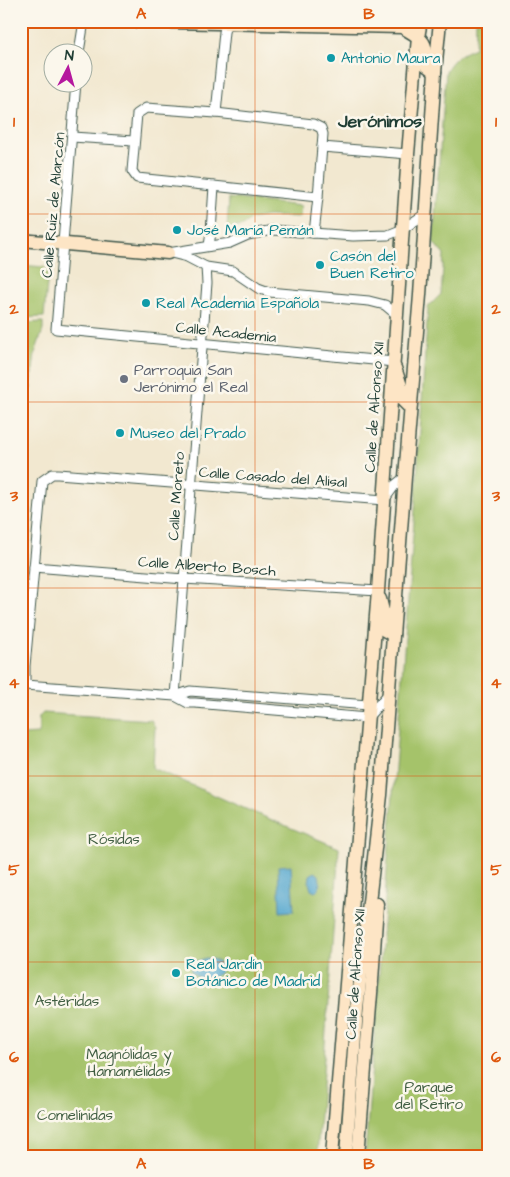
<svg xmlns="http://www.w3.org/2000/svg" width="510" height="1177" viewBox="0 0 510 1177" font-family="'Architects Daughter',sans-serif">
  <style>
    .green { fill: #a5c36b; stroke: #628050 }
    .water { fill: #54a7cf; stroke: #3a7282 }
    .lines { fill: none; stroke-linecap: round; stroke-linejoin: round }
    .street-casing { stroke: #3f574b; stroke-width: 11 }
    .secondary-casing { stroke: #3f574b; stroke-width: 15 }
    .street { stroke: #fff; stroke-width: 9 }
    .secondary { stroke: #fde5c5; stroke-width: 12 }
    .grid { fill: none; stroke: #de580e; stroke-width: 1; stroke-opacity: 0.55 }
    .culture-dot { fill: #0f9aa8; stroke: #fbf7ec; stroke-width: 2 }
    .worship-dot { fill: #6b7280; stroke: #fbf7ec; stroke-width: 2 }
    .labels { text-anchor: middle; stroke-width: 5; stroke-linejoin: round; paint-order: stroke }
    .culture-label { font-size: 15px; fill: #0d838f; stroke: #fbf7ec; text-anchor: start }
    .street-label { font-size: 15px; fill: #1f3d34; stroke: #fbf7ec }
    .worship-label { font-size: 15px; fill: #5b616d; stroke: #fbf7ec; text-anchor: start }
    .park-label { font-size: 15px; fill: #405e42; stroke: #fbf7ec }
    .quarter-label { font-size: 18px; font-weight: bold; fill: #1f3d34; stroke: #fbf7ec }
    .neatline { fill: none; stroke: #de580e; stroke-width: 2 }
    .grid-label { font-size: 16px; text-anchor: middle; font-weight: bold; fill: #de580e }
  </style>
  <rect width="100%" height="100%" fill="#fbf7ec"/>
  <filter id="ink" filterUnits="userSpaceOnUse"><feTurbulence type="fractalNoise" baseFrequency=".02" numOctaves="2"/><feDisplacementMap in="SourceGraphic" scale="10" xChannelSelector="R" yChannelSelector="G"/><feConvolveMatrix kernelMatrix="1 2 1 2 8 2 1 2 1" color-interpolation-filters="sRGB"/></filter>
  <filter id="wash" filterUnits="userSpaceOnUse"><feTurbulence type="fractalNoise" baseFrequency=".0096" numOctaves="4" result="noise"/><feDisplacementMap in="SourceGraphic" scale="20" xChannelSelector="R" yChannelSelector="G"/><feGaussianBlur stdDeviation="1.12" result="paint"/><feColorMatrix in="noise" values="0 0 0 0 0 0 0 0 0 0 0 0 0 0 0 0 0 1.4 0 .05"/><feComposite in="paint" operator="in"/></filter>
  <g filter="url(#wash)">
    <rect width="100%" height="100%" fill="#f2e8d0"/>
    <g class="green">
      <path d="M 476,21 L 489,21 L 489,1156 L 365,1156 L 415,509 L 428,307 L 441,294 L 444,255 L 433,242 L 446,71 C 453,58 462,53 475,48 Z"/>
      <path d="M 229,198 L 301,206 L 300,217 L 268,216 L 251,219 L 247,222 L 243,226 L 227,229 Z"/>
      <path d="M 21,265 L 44,267 L 48,272 L 44,317 L 21,318 Z"/>
      <path d="M 43,322 L 43,330 L 35,353 L 31,388 L 30,390 L 21,389 L 21,323 Z"/>
      <path d="M 21,400 L 28,400 L 25,430 L 21,434 Z"/>
      <path d="M 28,433 L 25,468 L 21,469 L 21,440 Z"/>
      <path d="M 43,713 L 151,720 L 155,727 L 153,768 L 248,810 L 339,848 L 317,1156 L 21,1156 L 21,735 L 39,734 L 39,717 Z"/>
    </g>
    <g class="water">
      <path d="M 291,865 L 294,911 L 280,912 L 278,866 Z"/>
      <path d="M 315,872 L 319,875 L 320,881 L 319,889 L 315,892 L 311,890 L 309,883 L 310,875 Z"/>
      <path d="M 206,958 C 213,959 220,960 222,968 C 217,981 199,982 191,971 L 191,966 L 197,961 Z"/>
    </g>
  </g>
  <g filter="url(#ink)">
    <g class="lines">
      <g class="street-casing">
        <g id="street">
          <path d="M 79,52 L 84,21"/>
          <path d="M 76,82 L 56,329 L 394,362"/>
          <path d="M 146,108 L 216,113 L 313,124 L 321,128 L 323,134 L 318,197 L 137,178 L 132,171 L 137,114 Z"/>
          <path d="M 216,113 L 224,32 L 227,21"/>
          <path d="M 72,137 L 134,141"/>
          <path d="M 322,147 L 408,154"/>
          <path d="M 314,233 L 318,197"/>
          <path d="M 209,246 L 211,232 L 214,186"/>
          <path d="M 168,253 L 230,243 L 248,235 L 273,230 L 353,236 L 388,235 L 403,229 L 425,214"/>
          <path d="M 171,253 L 187,257 L 206,267 L 233,271 L 258,288 L 269,292 L 369,301 L 385,305 L 397,315"/>
          <path d="M 34,567 L 184,579 L 378,591"/>
          <path d="M 390,692 L 367,718 L 195,703 L 188,703 L 175,696 L 25,685 L 25,666 L 42,481 L 52,474 L 58,474 L 384,500 L 395,485 L 405,477"/>
          <path d="M 175,696 L 207,283 L 206,267"/>
          <path d="M 175,696 L 190,691 L 368,705"/>
        </g>
      </g>
      <g class="secondary-casing">
        <g id="secondary">
          <path d="M 125,21 L 402,27 C 422,39 428,40 426,65 L 435,72"/>
          <path d="M 21,240 L 168,253"/>
          <path d="M 395,368 L 402,389 L 402,400 L 410,408"/>
          <path d="M 380,599 L 383,611 L 385,614 L 384,630 L 393,635"/>
          <path d="M 332,1156 L 378,591 L 408,154 L 418,37 L 421,21"/>
          <path d="M 346,1156 L 357,1009 L 381,795 L 405,477 L 420,295 L 435,72 L 440,21"/>
          <path d="M 358,1156 L 372,981 L 377,904"/>
        </g>
      </g>
      <use href="#street" class="street"/>
      <use href="#secondary" class="secondary"/>
    </g>
  </g>
  <path class="grid" d="M 255,21 L 255,1156M 21,214 L 489,214M 21,402 L 489,402M 21,588 L 489,588M 21,776 L 489,776M 21,962 L 489,962"/>
  <g class="culture-dot">
    <circle cx="331" cy="58" r="5"/>
    <circle cx="177" cy="230" r="5"/>
    <circle cx="320" cy="265" r="5"/>
    <circle cx="146" cy="303" r="5"/>
    <circle cx="120" cy="433" r="5"/>
    <circle cx="176" cy="973" r="5"/>
  </g>
  <circle class="worship-dot" cx="124" cy="379" r="5"/>
  <g class="labels">
    <g class="culture-label">
      <text x="341" y="63">Antonio Maura</text>
      <text x="187" y="235">José María Pemán</text>
      <text x="330" y="261">Casón del<tspan x="330" dy="17">Buen Retiro</tspan></text>
      <text x="156" y="308">Real Academia Española</text>
      <text x="130" y="438">Museo del Prado</text>
      <text x="186" y="969">Real Jardín<tspan x="186" dy="17">Botánico de Madrid</tspan></text>
    </g>
    <g class="street-label">
      <text transform="translate(53 205) rotate(-85)" y="5">Calle Ruiz de Alarcón</text>
      <text transform="translate(226 332) rotate(6)" y="5">Calle Academia</text>
      <text transform="translate(374 407) rotate(-86)" y="5">Calle de Alfonso XII</text>
      <text transform="translate(273 477) rotate(4)" y="5">Calle Casado del Alisal</text>
      <text transform="translate(176 496) rotate(-86)" y="5">Calle Moreto</text>
      <text transform="translate(207 566) rotate(4)" y="5">Calle Alberto Bosch</text>
      <text transform="translate(355 974) rotate(-86)" y="5">Calle de Alfonso XII</text>
    </g>
    <g class="worship-label">
      <text x="134" y="375">Parroquia San<tspan x="134" dy="17">Jerónimo el Real</tspan></text>
    </g>
    <g class="park-label">
      <text x="114" y="844">Rósidas</text>
      <text x="67" y="1006">Astéridas</text>
      <text x="129" y="1059">Magnólidas y<tspan x="129" dy="17">Hamamélidas</tspan></text>
      <text x="429" y="1092">Parque<tspan x="429" dy="17">del Retiro</tspan></text>
      <text x="75" y="1120">Comelínidas</text>
    </g>
    <g class="quarter-label">
      <text x="380" y="127">Jerónimos</text>
    </g>
  </g>
  <rect width="510" height="1177" fill="none" stroke="#fbf7ec" stroke-width="55"/>
  <g transform="translate(68 68) rotate(6)"><circle r="24" fill="#fbf7ec" stroke="#a3ada2"/>
  <path d="M0-4L9 19L0 12L-9 19Z" fill="#b5179e"/>
  <text y="-8" font-size="14" font-weight="bold" text-anchor="middle" fill="#1f3d34">N</text>
  </g>
  <rect x="28" y="28" width="454" height="1122" class="neatline"/>
  <g class="grid-label">
    <text x="141" y="19">A</text>
    <text x="369" y="19">B</text>
    <text x="14" y="127">1</text>
    <text x="496" y="127">1</text>
    <text x="14" y="314">2</text>
    <text x="496" y="314">2</text>
    <text x="14" y="501">3</text>
    <text x="496" y="501">3</text>
    <text x="14" y="688">4</text>
    <text x="496" y="688">4</text>
    <text x="14" y="875">5</text>
    <text x="496" y="875">5</text>
    <text x="14" y="1062">6</text>
    <text x="496" y="1062">6</text>
    <text x="141" y="1169">A</text>
    <text x="369" y="1169">B</text>
  </g>
</svg>
